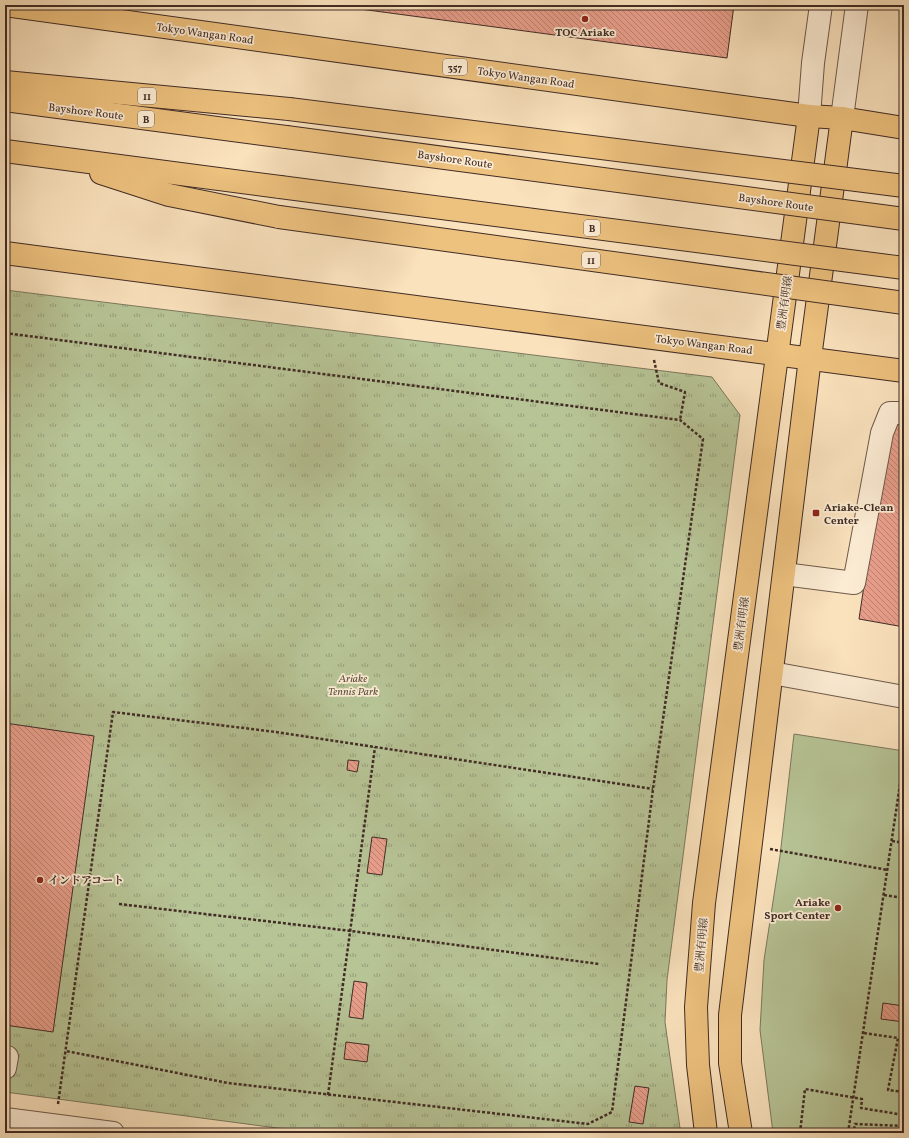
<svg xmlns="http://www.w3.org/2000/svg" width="909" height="1138" viewBox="0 0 909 1138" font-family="Vollkorn,'Noto Serif JP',serif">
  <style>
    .grass { fill: #b7c496; stroke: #7c785e }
    .park { fill: url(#park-tufts); stroke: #7c785e }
    .building { fill: url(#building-back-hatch); stroke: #412c25 }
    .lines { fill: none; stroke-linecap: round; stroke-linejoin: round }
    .minor-casing { stroke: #6f5a4b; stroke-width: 24 }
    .major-casing { stroke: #412c25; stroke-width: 24 }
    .highway-casing { stroke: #412c25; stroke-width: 24 }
    .path { stroke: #412c25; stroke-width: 2.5; stroke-dasharray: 3 2; stroke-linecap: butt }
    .minor { stroke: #fcecd4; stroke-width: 22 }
    .major { stroke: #edc17e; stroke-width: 22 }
    .highway { stroke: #edc17e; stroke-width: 22 }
    .highway-bridge-casing { stroke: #412c25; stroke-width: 24; stroke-linecap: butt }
    .highway-bridge { stroke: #edc17e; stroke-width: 22 }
    .poi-dot { fill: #8f2418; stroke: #fcecd4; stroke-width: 1.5 }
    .labels { text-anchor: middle; stroke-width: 3.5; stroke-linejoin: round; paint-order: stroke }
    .shield { fill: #fcecd4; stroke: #79665a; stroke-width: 1 }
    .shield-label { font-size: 10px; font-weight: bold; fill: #412c25 }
    .poi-label { font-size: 11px; font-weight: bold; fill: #412c25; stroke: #fcecd4; text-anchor: start }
    .street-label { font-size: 11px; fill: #412c25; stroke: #fcecd4 }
    .park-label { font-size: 11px; font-style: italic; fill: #5e5241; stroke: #fcecd4 }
  </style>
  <defs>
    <pattern id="park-tufts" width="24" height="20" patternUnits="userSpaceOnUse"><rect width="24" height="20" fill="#b7c496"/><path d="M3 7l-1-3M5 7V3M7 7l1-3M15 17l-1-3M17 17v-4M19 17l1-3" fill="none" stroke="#969f7a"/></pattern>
    <pattern id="building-back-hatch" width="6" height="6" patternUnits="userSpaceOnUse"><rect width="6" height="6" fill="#e99f8c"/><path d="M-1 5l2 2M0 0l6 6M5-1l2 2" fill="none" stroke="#be8272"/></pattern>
  </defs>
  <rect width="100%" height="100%" fill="#fae2bd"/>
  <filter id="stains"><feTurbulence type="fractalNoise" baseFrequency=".005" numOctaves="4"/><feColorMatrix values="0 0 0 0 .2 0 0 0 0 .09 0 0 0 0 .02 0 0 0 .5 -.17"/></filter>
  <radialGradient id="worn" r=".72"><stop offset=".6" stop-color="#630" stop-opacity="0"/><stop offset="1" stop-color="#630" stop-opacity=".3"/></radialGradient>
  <path class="grass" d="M 794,734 L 904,751 L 904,1133 L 773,1133 L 760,1030 L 764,960 L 780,856 Z"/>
  <path class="park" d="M 5,290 L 712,377 L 740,415 L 667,980 L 665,1022 L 680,1128 L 675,1133 L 350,1133 L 277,1128 L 5,1092 Z"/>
  <g class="building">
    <path d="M 330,5 L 734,5 L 727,58 Z"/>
    <path d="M 889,419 L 904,422 L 904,627 L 859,619 Z"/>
    <path d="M 5,723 L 94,736 L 53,1032 L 5,1025 Z"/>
    <path d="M 348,760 L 359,761 L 357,772 L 347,770 Z"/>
    <path d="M 372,837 L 387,839 L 382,875 L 367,873 Z"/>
    <path d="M 354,981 L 367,983 L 363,1019 L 349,1017 Z"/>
    <path d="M 883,1003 L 904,1006 L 904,1022 L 881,1019 Z"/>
    <path d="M 346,1042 L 369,1045 L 367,1062 L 344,1059 Z"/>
    <path d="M 635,1086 L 649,1088 L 643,1124 L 629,1122 Z"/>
  </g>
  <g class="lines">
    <g class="minor-casing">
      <g id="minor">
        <path d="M 809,116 L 813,63 L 821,5"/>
        <path d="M 842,118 L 857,5"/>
        <path d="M 784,574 L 854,583 L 882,433 L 890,413 L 904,413"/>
        <path d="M 772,673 L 904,697"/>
        <path d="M 5,1057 L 7,1057 L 5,1068"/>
        <path d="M 5,1119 L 113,1133"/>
      </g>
    </g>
    <g class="major-casing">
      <g id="major">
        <path d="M 706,1133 L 698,1065 L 696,1007 L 704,903 L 809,116"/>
        <path d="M 741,1133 L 730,1063 L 730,1015 L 810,358 L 842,118"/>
      </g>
    </g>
    <g class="highway-casing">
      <g id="highway">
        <path d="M 5,5 L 765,110 L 809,116 L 842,118 L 904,128"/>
        <path d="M 5,82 L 289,109"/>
        <path d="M 5,100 L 286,137"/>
        <path d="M 5,151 L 280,187"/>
        <path d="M 101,173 L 169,195 L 279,217"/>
        <path d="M 5,253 L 904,371"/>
      </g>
    </g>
    <g class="path">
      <path d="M 5,333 L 680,420 L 703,439 L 653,789 L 612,1112 L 588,1124 L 228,1083 L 66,1051"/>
      <path d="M 654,360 L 659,383 L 685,392 L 680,420"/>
      <path d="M 892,841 L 904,843"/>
      <path d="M 770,849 L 888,870"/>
      <path d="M 884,895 L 904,898"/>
      <path d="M 119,904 L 351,931 L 599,964"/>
      <path d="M 864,1033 L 898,1038 L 888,1090 L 904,1092"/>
      <path d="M 328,1095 L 375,747"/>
      <path d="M 58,1104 L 113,712 L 276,732 L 653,789"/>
      <path d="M 800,1133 L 805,1089 L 862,1099 L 861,1108 L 904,1115"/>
      <path d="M 848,1133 L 902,771 L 904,771"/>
      <path d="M 873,1133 L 854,1130 L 855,1124 L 904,1126"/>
    </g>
    <use href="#minor" class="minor"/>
    <use href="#major" class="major"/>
    <use href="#highway" class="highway"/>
    <g class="highway-bridge-casing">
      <g id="highway-bridge">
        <path d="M 289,109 L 904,186"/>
        <path d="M 286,137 L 904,219"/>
        <path d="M 280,187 L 904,268"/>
        <path d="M 279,217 L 904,303"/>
      </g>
    </g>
    <use href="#highway-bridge" class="highway-bridge"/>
  </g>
  <g class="poi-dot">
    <circle cx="585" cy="19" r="4"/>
    <rect x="812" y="509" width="8" height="8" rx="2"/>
    <circle cx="40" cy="880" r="4"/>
    <circle cx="838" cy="908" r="4"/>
  </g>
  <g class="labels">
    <g class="shield">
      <rect x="443" y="59" width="24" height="16" rx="3"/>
      <rect x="138" y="88" width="18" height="16" rx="3"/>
      <rect x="138" y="111" width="16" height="16" rx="3"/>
      <rect x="584" y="220" width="16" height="16" rx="3"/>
      <rect x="582" y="252" width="18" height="16" rx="3"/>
    </g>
    <g class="shield-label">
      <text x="455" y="71">357</text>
      <text x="147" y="100">11</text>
      <text x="146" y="123">B</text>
      <text x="592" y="232">B</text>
      <text x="591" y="264">11</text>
    </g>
    <g class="poi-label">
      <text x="585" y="36" text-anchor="middle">TOC Ariake</text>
      <text x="824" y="511">Ariake-Clean<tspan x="824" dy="13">Center</tspan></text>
      <text x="48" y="884">インドアコート</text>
      <text x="830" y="906" text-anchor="end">Ariake<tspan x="830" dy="13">Sport Center</tspan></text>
    </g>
    <g class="street-label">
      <text transform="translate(205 33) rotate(8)" y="4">Tokyo Wangan Road</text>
      <text transform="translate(526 77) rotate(8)" y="4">Tokyo Wangan Road</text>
      <text transform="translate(86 111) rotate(7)" y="4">Bayshore Route</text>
      <text transform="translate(455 159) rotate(8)" y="4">Bayshore Route</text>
      <text transform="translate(776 202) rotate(8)" y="4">Bayshore Route</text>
      <text transform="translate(784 303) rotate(-82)" y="4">豊洲有明線</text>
      <text transform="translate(704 344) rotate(7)" y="4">Tokyo Wangan Road</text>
      <text transform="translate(741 624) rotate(-82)" y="4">豊洲有明線</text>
      <text transform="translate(701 945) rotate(-85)" y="4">豊洲有明線</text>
    </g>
    <g class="park-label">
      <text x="353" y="682">Ariake<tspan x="353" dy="13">Tennis Park</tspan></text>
    </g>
  </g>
  <rect width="909" height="1138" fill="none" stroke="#fae2bd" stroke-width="20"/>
  <rect x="6" y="6" width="897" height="1126" fill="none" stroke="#412c25" stroke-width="2"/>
  <rect x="10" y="10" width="889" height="1118" fill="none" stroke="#412c25"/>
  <rect width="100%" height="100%" filter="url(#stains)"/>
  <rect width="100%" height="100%" fill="url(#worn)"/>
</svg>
